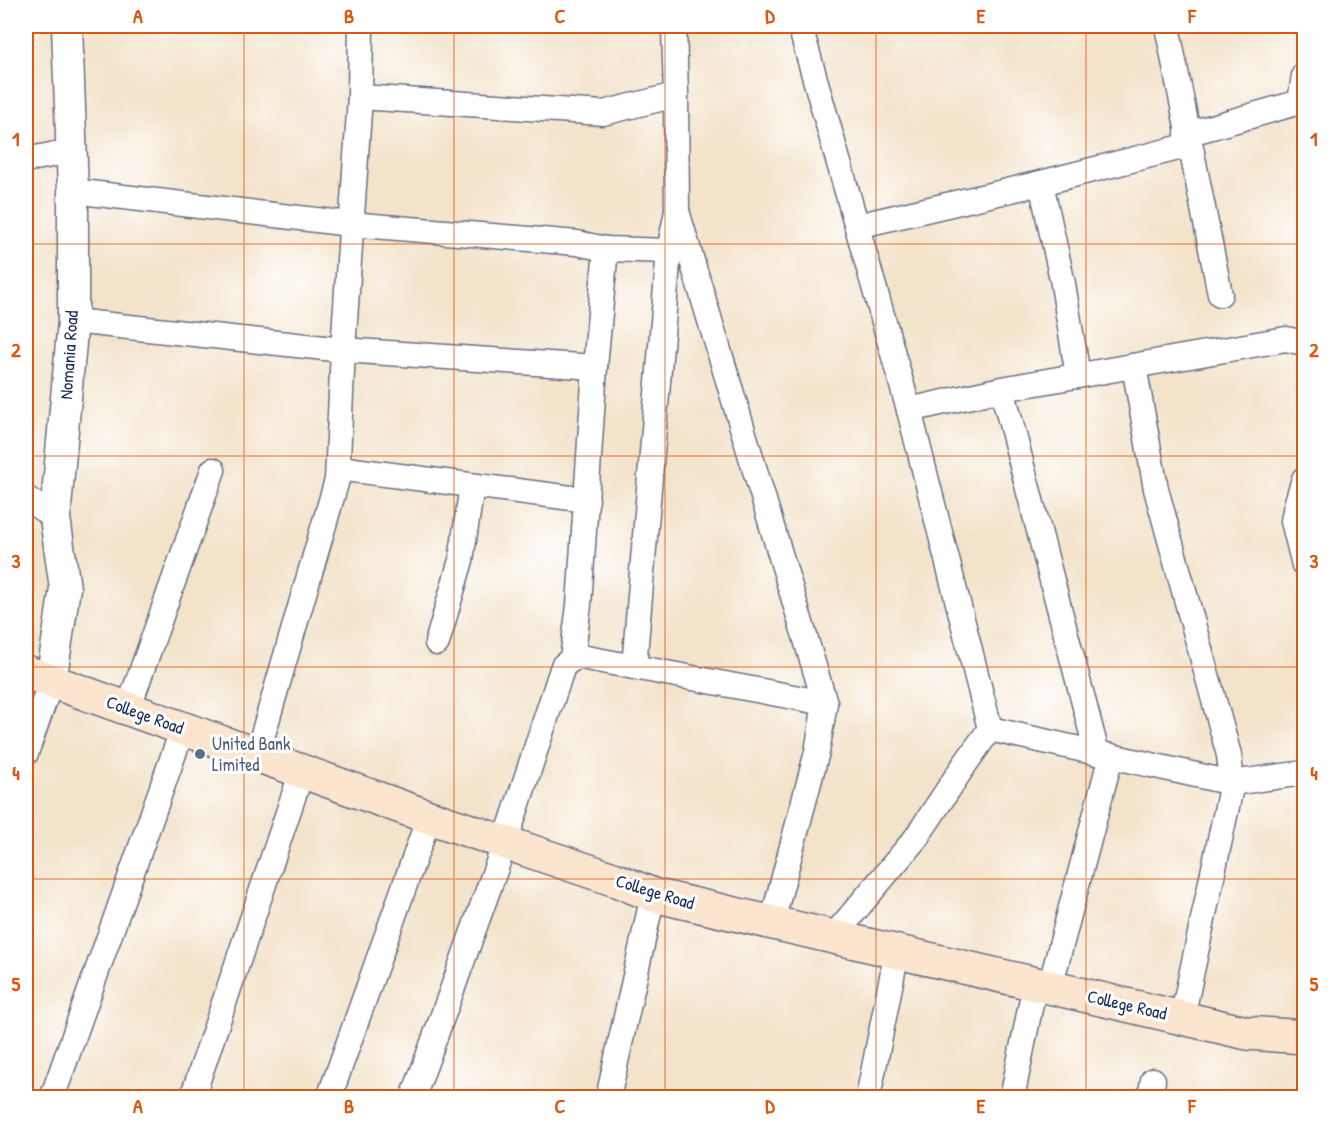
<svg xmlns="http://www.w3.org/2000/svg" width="1330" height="1123" viewBox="0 0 1330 1123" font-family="'Patrick Hand',sans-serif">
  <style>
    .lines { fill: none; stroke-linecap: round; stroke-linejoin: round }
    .minor-casing { stroke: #676e84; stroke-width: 27 }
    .tertiary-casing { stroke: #676e84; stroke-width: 33 }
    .secondary-casing { stroke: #676e84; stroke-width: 36 }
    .minor { stroke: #fff; stroke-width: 24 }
    .tertiary { stroke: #fff; stroke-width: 30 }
    .secondary { stroke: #fbe5cf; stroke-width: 33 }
    .grid { fill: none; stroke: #de5710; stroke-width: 1.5; stroke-opacity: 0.55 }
    .service-dot { fill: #5c6f8a; stroke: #fff; stroke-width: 2 }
    .labels { text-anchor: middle; stroke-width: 6; stroke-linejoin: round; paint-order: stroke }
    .street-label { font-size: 18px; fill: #1b2f5e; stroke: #fff }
    .service-label { font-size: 18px; fill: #4e5e75; stroke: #fff; text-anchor: start }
    .neatline { fill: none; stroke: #de5710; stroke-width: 2 }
    .grid-label { font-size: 20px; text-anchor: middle; font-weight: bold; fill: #de5710 }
  </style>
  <rect width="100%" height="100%" fill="#fff"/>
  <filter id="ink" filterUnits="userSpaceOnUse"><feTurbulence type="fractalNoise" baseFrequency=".0167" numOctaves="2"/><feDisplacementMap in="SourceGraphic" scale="12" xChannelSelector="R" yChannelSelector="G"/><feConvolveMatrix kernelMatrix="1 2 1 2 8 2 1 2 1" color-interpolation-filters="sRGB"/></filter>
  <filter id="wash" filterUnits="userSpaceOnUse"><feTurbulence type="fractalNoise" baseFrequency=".008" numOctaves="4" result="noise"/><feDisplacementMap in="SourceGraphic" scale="24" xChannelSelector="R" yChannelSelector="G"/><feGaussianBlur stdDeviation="1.35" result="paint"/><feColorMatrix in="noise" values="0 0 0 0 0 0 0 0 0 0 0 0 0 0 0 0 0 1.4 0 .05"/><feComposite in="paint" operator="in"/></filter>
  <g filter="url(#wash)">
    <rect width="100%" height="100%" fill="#f3e3ca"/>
  </g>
  <g filter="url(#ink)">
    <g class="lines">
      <g class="minor-casing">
        <g id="minor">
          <path d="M 800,26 L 909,410 L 990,729"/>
          <path d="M 1167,26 L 1220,294"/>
          <path d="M 360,97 L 603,113 L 676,95"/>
          <path d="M 1187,134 L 1300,102 L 1304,75"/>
          <path d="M 26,160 L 71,151"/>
          <path d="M 1041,183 L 1063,284 L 1078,376"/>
          <path d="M 73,191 L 350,224 L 577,243 L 606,249 L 669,251"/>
          <path d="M 677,211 L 825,703 L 817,752 L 772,922"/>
          <path d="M 857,226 L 1041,183 L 1190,145"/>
          <path d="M 73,321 L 343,350 L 595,367"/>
          <path d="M 1134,366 L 1156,489 L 1229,755 L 1232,783 L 1182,1018"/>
          <path d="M 1002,389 L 1097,753"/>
          <path d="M 909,410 L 1002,389 L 1286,339 L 1304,343"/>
          <path d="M 338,468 L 587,500"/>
          <path d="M 1304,479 L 1296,505 L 1293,521 L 1304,565"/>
          <path d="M 26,498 L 55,518"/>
          <path d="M 437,643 L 461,560 L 472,486"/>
          <path d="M 572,659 L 579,605 L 595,367 L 606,249"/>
          <path d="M 634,667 L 669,251 L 677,211 L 676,95 L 674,26"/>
          <path d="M 128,709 L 213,470"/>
          <path d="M 990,729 L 1232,783 L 1304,773"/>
          <path d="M 26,753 L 51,682"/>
          <path d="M 257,755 L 337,480 L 343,350 L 360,97 L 361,26"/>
          <path d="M 833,937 L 916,838 L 965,764 L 990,729"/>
          <path d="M 1050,987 L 1111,756"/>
          <path d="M 52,1098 L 183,728"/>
          <path d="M 192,1098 L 302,771"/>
          <path d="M 329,1098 L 429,817"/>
          <path d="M 413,1098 L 505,843 L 563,666 L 572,659 L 581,657 L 825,703"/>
          <path d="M 608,1098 L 653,895"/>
          <path d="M 868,1098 L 897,951"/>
          <path d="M 1012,1098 L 1035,984"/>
          <path d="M 1150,1098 L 1153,1080"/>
        </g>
      </g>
      <g class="tertiary-casing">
        <path id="tertiary" d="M 51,682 L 65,588 L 55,518 L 73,321 L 73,191 L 67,26"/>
      </g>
      <g class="secondary-casing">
        <path id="secondary" d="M 26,672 L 429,817 L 616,880 L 653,895 L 1247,1033 L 1304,1037"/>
      </g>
      <use href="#minor" class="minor"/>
      <use href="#tertiary" class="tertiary"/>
      <use href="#secondary" class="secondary"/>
    </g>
  </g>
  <path class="grid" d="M 244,26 L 244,1098M 454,26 L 454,1098M 665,26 L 665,1098M 876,26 L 876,1098M 1086,26 L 1086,1098M 26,244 L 1304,244M 26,456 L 1304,456M 26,667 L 1304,667M 26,879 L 1304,879"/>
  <circle class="service-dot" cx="200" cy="754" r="6"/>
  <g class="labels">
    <g class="street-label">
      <text transform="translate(69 355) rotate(-86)" y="6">Nomania Road</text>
      <text transform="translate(145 715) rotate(20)" y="6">College Road</text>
      <text transform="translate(655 892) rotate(17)" y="6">College Road</text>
      <text transform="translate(1127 1005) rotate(13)" y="6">College Road</text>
    </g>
    <g class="service-label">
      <text x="212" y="750">United Bank<tspan x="212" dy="21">Limited</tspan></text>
    </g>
  </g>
  <rect width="1330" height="1123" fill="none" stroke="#fff" stroke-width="66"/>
  <rect x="33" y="33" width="1264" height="1057" class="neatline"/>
  <g class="grid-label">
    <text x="138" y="23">A</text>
    <text x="349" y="23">B</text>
    <text x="560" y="23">C</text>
    <text x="770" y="23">D</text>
    <text x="981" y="23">E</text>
    <text x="1192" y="23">F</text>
    <text x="16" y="146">1</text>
    <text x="1314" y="146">1</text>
    <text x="16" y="357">2</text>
    <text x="1314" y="357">2</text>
    <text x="16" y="568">3</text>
    <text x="1314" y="568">3</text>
    <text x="16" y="780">4</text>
    <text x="1314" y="780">4</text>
    <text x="16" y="991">5</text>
    <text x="1314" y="991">5</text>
    <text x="138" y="1113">A</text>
    <text x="349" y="1113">B</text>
    <text x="560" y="1113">C</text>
    <text x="770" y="1113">D</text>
    <text x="981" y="1113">E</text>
    <text x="1192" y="1113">F</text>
  </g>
</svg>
